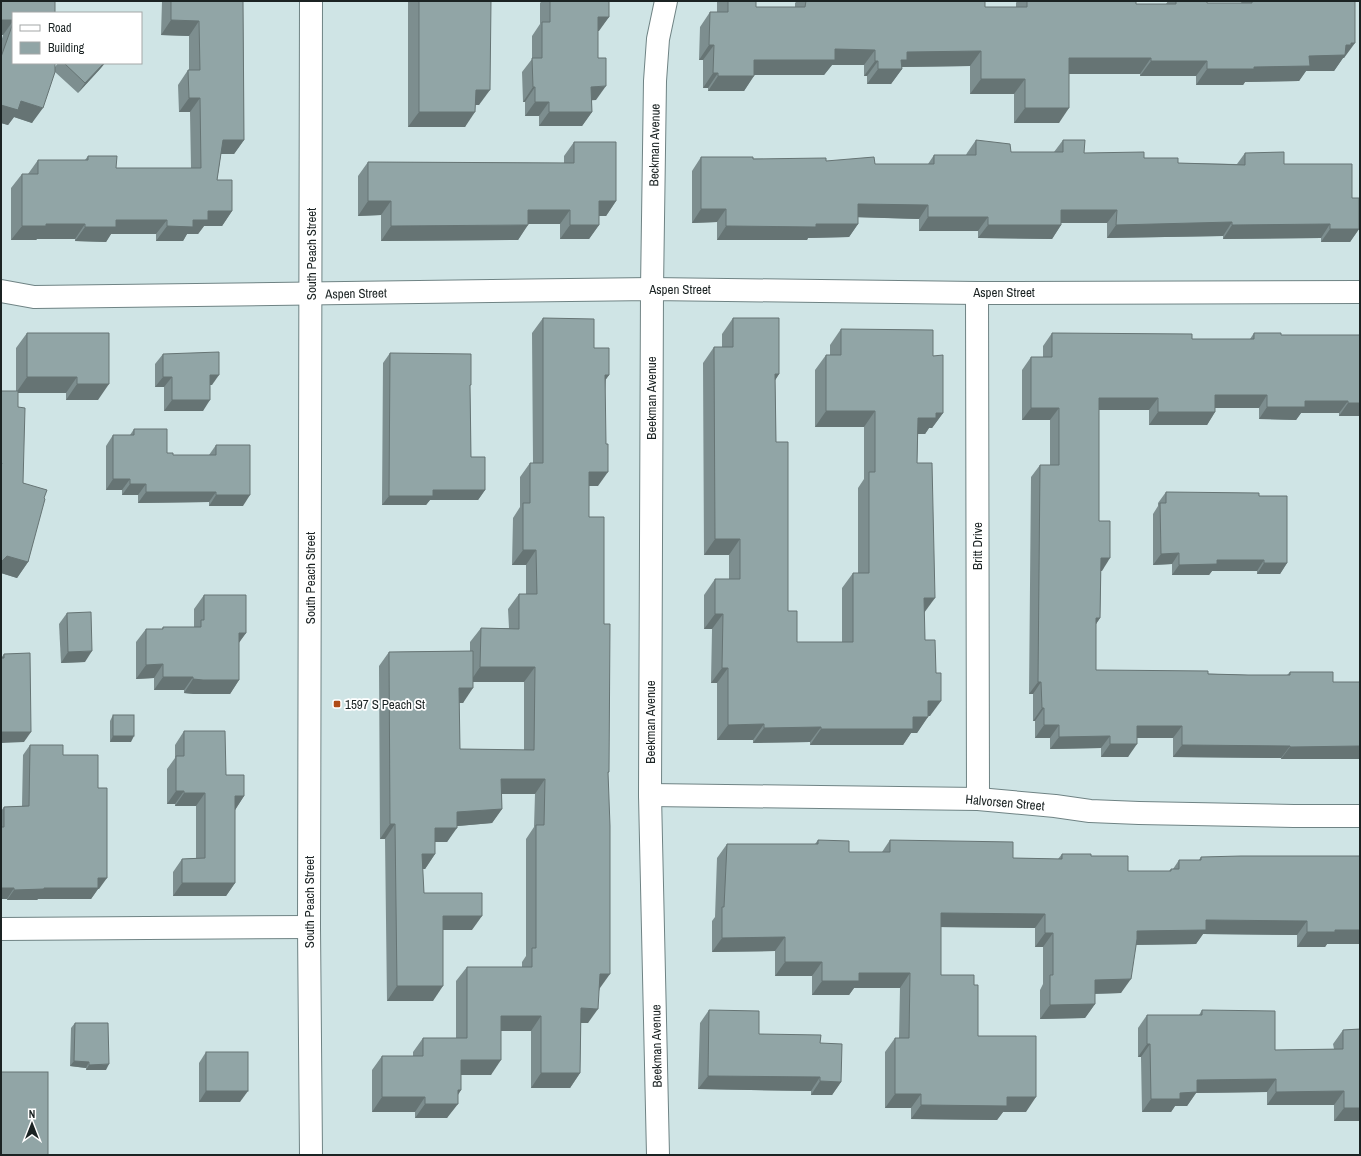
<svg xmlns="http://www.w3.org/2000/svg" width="1361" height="1156" viewBox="0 0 1361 1156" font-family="'Archivo Narrow',sans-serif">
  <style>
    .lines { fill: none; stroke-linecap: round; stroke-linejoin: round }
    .minor-casing { stroke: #6f8384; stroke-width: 24 }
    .minor { stroke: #fff; stroke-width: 22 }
    .wall { fill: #7d8e8f; fill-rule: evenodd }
    .shaded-wall { fill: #667474 }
    .building { fill: #91a5a6; stroke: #667474 }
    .poi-dot { fill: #af4b17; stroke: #fff; stroke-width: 1.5 }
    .labels { text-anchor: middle; stroke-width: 3.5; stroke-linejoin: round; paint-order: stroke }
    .street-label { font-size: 13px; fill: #1b2323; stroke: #fff }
    .poi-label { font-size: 13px; fill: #1b2323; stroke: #fff; text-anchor: start }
  </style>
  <rect width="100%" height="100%" fill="#cfe4e5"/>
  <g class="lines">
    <g class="minor-casing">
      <g id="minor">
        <path d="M 311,1 L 309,927 L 311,1155"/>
        <path d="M 1,291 L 34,297 L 652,289 L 977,293 L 1360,292"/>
        <path d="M 977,293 L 978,799"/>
        <path d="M 650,795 L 978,799 L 1055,806 L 1090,811 L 1139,813 L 1294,816 L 1360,816"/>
        <path d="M 1,929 L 309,927"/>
        <path d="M 658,1155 L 650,795 L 652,289 L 655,81 L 658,39 L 666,1"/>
      </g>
    </g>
    <use href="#minor" class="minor"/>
  </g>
  <g class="wall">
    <path d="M 1,1 L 13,13 L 13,63 L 55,67 L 58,63 L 105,63 L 100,69 L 78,93 L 55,72 L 32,123 L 14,117 L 8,125 L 1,123 L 1,42 L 3,35 L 1,35 Z"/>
    <path d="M 162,1 L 243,1 L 244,140 L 234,154 L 221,154 L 217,180 L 232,211 L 222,226 L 204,226 L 198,234 L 187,234 L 183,241 L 156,241 L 156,234 L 111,234 L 106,242 L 75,241 L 75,239 L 37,239 L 36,240 L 11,240 L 11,188 L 22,174 L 28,174 L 38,160 L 85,160 L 88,156 L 116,168 L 191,168 L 190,112 L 179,112 L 178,85 L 188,70 L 189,70 L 189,36 L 161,35 Z"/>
    <path d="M 408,1 L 491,1 L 479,105 L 475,105 L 465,127 L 408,127 Z"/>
    <path d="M 542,1 L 609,1 L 609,17 L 598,31 L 596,100 L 592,100 L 592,112 L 582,126 L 539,126 L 539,116 L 525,116 L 525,102 L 523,102 L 522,72 L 532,59 L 532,36 L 540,24 L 540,3 Z"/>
    <path d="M 718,1 L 728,1 L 756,7 L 795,7 L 795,3 L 797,1 L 985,1 L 985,7 L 1016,7 L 1016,3 L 1017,1 L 1136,1 L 1136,4 L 1166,4 L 1168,1 L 1207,1 L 1207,3 L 1241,3 L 1242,1 L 1355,1 L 1344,58 L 1343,58 L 1334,71 L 1306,71 L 1299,81 L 1245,82 L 1243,85 L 1196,85 L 1196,76 L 1140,76 L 1140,74 L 1069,74 L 1059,123 L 1014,123 L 1014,94 L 970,94 L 970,66 L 902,67 L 902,69 L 891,84 L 867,84 L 867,76 L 864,76 L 864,65 L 832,65 L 824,75 L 754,75 L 744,91 L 708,91 L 708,88 L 703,88 L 703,60 L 699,60 L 700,27 L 710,12 L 717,12 L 717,2 Z"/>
    <path d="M 976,140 L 1011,152 L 1054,152 L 1063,140 L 1084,153 L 1144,158 L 1178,163 L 1237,164 L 1245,153 L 1284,164 L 1352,198 L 1359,229 L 1350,242 L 1321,242 L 1321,238 L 1223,239 L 1223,236 L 1107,238 L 1107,223 L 1061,223 L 1061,225 L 1052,239 L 978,238 L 978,231 L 919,231 L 919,219 L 858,217 L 858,224 L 849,237 L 808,238 L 807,240 L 717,240 L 717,222 L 692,223 L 692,171 L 701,157 L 826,161 L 875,164 L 928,164 L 934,155 L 966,155 L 967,153 Z"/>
    <path d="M 574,142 L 616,201 L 606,216 L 599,216 L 599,225 L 589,239 L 560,239 L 560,224 L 528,224 L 518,240 L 381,241 L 381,215 L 358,216 L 358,176 L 368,162 L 564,163 L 564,156 Z"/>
    <path d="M 543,318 L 594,348 L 609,375 L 606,379 L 598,486 L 589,486 L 589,517 L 604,624 L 609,772 L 608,773 L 600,988 L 588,1023 L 581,1023 L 580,1073 L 570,1088 L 531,1088 L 531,1031 L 501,1031 L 491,1075 L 461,1075 L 461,1090 L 458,1095 L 447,1118 L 415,1118 L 415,1112 L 372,1112 L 372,1070 L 382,1056 L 413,1056 L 413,1052 L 423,1038 L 456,1038 L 456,981 L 467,967 L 522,967 L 522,962 L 526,956 L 526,839 L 534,827 L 535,794 L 502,794 L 502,809 L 492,823 L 457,826 L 447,842 L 435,842 L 435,854 L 425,869 L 422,869 L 424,893 L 472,930 L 443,930 L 433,1001 L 387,1001 L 385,839 L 380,839 L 379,666 L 389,652 L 470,651 L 470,642 L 481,628 L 509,628 L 508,609 L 519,594 L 526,594 L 526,565 L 512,565 L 513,518 L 520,507 L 520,477 L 530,463 L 533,463 L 532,333 ZM 473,682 L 524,682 L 524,750 L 460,749 L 459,703 L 463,703 Z"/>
    <path d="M 733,318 L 779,374 L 775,380 L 776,442 L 788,611 L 797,642 L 842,642 L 842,588 L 853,573 L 858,573 L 858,488 L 864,479 L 864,427 L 815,427 L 815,370 L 826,355 L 830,355 L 830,345 L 841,329 L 933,356 L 943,413 L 932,428 L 929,428 L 925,434 L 918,434 L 917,463 L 925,640 L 930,716 L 928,716 L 917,733 L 911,733 L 903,745 L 810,745 L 810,742 L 753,743 L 753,740 L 717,740 L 717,683 L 711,683 L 712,629 L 704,629 L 704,595 L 715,579 L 729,579 L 729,555 L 704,555 L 703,363 L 714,347 L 722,347 L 722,334 Z"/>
    <path d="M 27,333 L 109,333 L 98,400 L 66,400 L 66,393 L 18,393 L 18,407 L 23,483 L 44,498 L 28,562 L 17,578 L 1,573 L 1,391 L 16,391 L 16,348 Z"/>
    <path d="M 1052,333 L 1192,339 L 1250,339 L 1254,333 L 1281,335 L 1360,335 L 1360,416 L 1339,416 L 1339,413 L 1301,413 L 1296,420 L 1259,419 L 1259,408 L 1215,408 L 1215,412 L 1207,425 L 1149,425 L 1149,410 L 1099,410 L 1099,521 L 1102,571 L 1101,571 L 1100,618 L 1096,624 L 1096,670 L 1248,675 L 1287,675 L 1290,672 L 1333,682 L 1360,682 L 1360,759 L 1281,759 L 1281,758 L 1173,757 L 1173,738 L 1137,738 L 1128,757 L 1101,757 L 1101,748 L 1050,749 L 1050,738 L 1035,738 L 1035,721 L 1033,721 L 1033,694 L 1029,694 L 1031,477 L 1040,465 L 1050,465 L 1050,420 L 1022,420 L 1022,370 L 1031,357 L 1043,357 L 1043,346 Z"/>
    <path d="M 390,353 L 470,387 L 471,457 L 485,490 L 478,500 L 430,500 L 426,505 L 382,505 L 383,363 Z"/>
    <path d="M 163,354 L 212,385 L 210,385 L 203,411 L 164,411 L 164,387 L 155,387 L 155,364 Z"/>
    <path d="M 134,429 L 167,453 L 173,455 L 209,455 L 216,445 L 243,506 L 209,506 L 209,502 L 138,503 L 138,495 L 122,495 L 122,490 L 106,490 L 106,446 L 113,435 L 130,435 Z"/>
    <path d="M 1166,492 L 1259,496 L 1287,563 L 1280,574 L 1257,574 L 1257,571 L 1212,571 L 1209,575 L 1172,575 L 1172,564 L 1153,565 L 1153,514 L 1158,506 L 1158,503 Z"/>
    <path d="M 204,595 L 246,633 L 239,642 L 239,680 L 230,694 L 194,694 L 184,693 L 184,690 L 154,690 L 154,678 L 136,679 L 136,642 L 146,629 L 162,629 L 163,627 L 194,627 L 194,609 Z"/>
    <path d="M 67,613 L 85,662 L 61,663 L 59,624 Z"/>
    <path d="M 4,654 L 24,742 L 1,658 Z"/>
    <path d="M 113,715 L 131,742 L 110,742 L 110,721 Z"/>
    <path d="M 184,731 L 226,775 L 244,796 L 235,810 L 235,883 L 226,896 L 173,896 L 173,872 L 182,859 L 196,858 L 196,806 L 175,806 L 175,804 L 167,804 L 167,769 L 175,758 L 175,745 Z"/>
    <path d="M 30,745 L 63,755 L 98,788 L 99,889 L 98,889 L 91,899 L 38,899 L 37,900 L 7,900 L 7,899 L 1,899 L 1,811 L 4,807 L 22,806 L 23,755 Z"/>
    <path d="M 818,840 L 849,852 L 882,852 L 890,840 L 1013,858 L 1058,859 L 1062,854 L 1091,856 L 1128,871 L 1169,871 L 1171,869 L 1173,869 L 1179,860 L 1199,860 L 1201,857 L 1360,944 L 1327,944 L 1325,947 L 1297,947 L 1297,935 L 1203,934 L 1196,944 L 1136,945 L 1121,993 L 1095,994 L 1095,1004 L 1085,1018 L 1040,1019 L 1040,990 L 1043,984 L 1043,947 L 1035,947 L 1035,928 L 941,927 L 941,975 L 974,985 L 978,1036 L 1026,1112 L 1003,1112 L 997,1120 L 911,1119 L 911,1108 L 885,1108 L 885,1052 L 895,1038 L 899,1038 L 900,988 L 854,988 L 849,995 L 812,995 L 812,976 L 775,976 L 775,951 L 712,952 L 712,921 L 715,917 L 717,858 L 727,844 L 815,844 Z"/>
    <path d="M 709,1010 L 759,1034 L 820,1043 L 841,1082 L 832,1095 L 811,1095 L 811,1091 L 698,1089 L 700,1023 Z"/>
    <path d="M 1202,1010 L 1275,1050 L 1334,1049 L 1333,1044 L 1343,1030 L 1360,1029 L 1360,1121 L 1334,1121 L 1334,1105 L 1267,1105 L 1267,1092 L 1196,1093 L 1187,1106 L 1175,1106 L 1171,1112 L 1142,1112 L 1141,1057 L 1138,1057 L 1138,1028 L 1147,1015 L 1199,1015 Z"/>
    <path d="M 75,1023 L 106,1070 L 86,1070 L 86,1068 L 70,1066 L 71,1028 Z"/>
    <path d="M 206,1052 L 240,1102 L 199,1102 L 199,1063 Z"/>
  </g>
  <g class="shaded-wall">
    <path d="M 598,17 L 609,17 L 599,31 L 589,31 Z"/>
    <path d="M 1,20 L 13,20 L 13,21 L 3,35 L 1,35 Z"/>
    <path d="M 171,20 L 199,21 L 189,36 L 161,35 Z"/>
    <path d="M 1351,43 L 1355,43 L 1344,58 L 1343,58 L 1334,71 L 1306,71 L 1299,81 L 1245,82 L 1243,85 L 1196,85 L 1207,69 L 1254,67 L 1309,56 L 1346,45 Z"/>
    <path d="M 709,45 L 714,45 L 703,60 L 699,60 Z"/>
    <path d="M 835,49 L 875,50 L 864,65 L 832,65 L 824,75 L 743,75 L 754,60 Z"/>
    <path d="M 981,51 L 970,66 L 902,67 L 902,69 L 891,84 L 867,84 L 878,69 L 907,52 Z"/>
    <path d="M 1069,58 L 1151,58 L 1140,74 L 1059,74 Z"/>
    <path d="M 875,61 L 878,61 L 867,76 L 864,76 Z"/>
    <path d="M 1151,61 L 1207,61 L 1196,76 L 1140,76 Z"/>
    <path d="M 104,63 L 105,63 L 100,69 L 78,93 L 85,83 Z"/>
    <path d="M 713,73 L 718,73 L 708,88 L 703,88 Z"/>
    <path d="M 718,76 L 754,76 L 744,91 L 708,91 Z"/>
    <path d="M 981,79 L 1025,79 L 1014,94 L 970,94 Z"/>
    <path d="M 606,86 L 596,100 L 582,101 L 591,87 Z"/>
    <path d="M 533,87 L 535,87 L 525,102 L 523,102 Z"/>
    <path d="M 476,90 L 490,90 L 479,105 L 465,105 Z"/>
    <path d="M 189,98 L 200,98 L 190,112 L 179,112 Z"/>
    <path d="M 21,101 L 43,108 L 32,123 L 14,117 L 8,125 L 1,123 L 1,105 Z"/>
    <path d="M 535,102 L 549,102 L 539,116 L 525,116 Z"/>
    <path d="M 1025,108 L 1069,108 L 1059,123 L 1014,123 Z"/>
    <path d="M 419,112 L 475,112 L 465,127 L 408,127 Z"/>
    <path d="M 549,112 L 592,112 L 582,126 L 539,126 Z"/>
    <path d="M 223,140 L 244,140 L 234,154 L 213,154 Z"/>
    <path d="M 368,201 L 391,201 L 381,215 L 358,216 Z"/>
    <path d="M 599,201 L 616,201 L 606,216 L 589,216 Z"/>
    <path d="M 858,204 L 928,205 L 919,219 L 849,217 Z"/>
    <path d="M 701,209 L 726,209 L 717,222 L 692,223 Z"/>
    <path d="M 528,210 L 570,210 L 560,224 L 518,224 Z"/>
    <path d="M 1061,210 L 1117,210 L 1107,223 L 1052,223 Z"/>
    <path d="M 208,211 L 232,211 L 222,226 L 204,226 L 198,234 L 187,234 L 183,241 L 156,241 L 167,226 L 193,220 Z"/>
    <path d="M 928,217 L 988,217 L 978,231 L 919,231 Z"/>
    <path d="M 116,220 L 167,220 L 156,234 L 111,234 L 106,242 L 75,241 L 85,227 Z"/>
    <path d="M 1232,222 L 1223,236 L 1107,238 L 1116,225 Z"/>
    <path d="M 46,224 L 85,224 L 75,239 L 37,239 L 36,240 L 11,240 L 22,226 Z"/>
    <path d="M 816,224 L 858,224 L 849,237 L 808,238 L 807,240 L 717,240 L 726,226 Z"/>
    <path d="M 1330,224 L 1321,238 L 1223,239 L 1232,225 Z"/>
    <path d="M 528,225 L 518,240 L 381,241 L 391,226 Z"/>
    <path d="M 570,225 L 599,225 L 589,239 L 560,239 Z"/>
    <path d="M 988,225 L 1061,225 L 1052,239 L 978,238 Z"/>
    <path d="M 1330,229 L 1359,229 L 1350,242 L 1321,242 Z"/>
    <path d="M 775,374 L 779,374 L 769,390 Z"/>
    <path d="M 210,375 L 219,375 L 212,385 L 203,385 Z"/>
    <path d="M 605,375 L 609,375 L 599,389 Z"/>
    <path d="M 27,377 L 77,377 L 66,393 L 16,393 Z"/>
    <path d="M 163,377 L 172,377 L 164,387 L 155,387 Z"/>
    <path d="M 77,384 L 109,384 L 98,400 L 66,400 Z"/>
    <path d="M 1215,395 L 1267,395 L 1259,408 L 1207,408 Z"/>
    <path d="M 1099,398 L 1158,398 L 1149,410 L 1090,410 Z"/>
    <path d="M 172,400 L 210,400 L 203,411 L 164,411 Z"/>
    <path d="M 1305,401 L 1348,401 L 1339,413 L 1301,413 L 1296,420 L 1259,419 L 1267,407 Z"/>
    <path d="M 1348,403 L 1360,403 L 1360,416 L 1339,416 Z"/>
    <path d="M 1031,408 L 1059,408 L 1050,420 L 1022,420 Z"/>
    <path d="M 826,411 L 875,411 L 864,427 L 815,427 Z"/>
    <path d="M 1158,412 L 1215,412 L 1207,425 L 1149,425 Z"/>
    <path d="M 936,413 L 943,413 L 932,428 L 929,428 L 925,434 L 907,434 L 918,418 Z"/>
    <path d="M 589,472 L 608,472 L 598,486 L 579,486 Z"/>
    <path d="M 113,479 L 130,479 L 122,490 L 106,490 Z"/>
    <path d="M 130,484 L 146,484 L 138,495 L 122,495 Z"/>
    <path d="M 433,490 L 485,490 L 478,500 L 430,500 L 426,505 L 382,505 L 389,496 Z"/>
    <path d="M 146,492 L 216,492 L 209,502 L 138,503 Z"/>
    <path d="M 216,495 L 250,495 L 243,506 L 209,506 Z"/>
    <path d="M 715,539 L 740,539 L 729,555 L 704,555 Z"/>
    <path d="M 523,550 L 536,550 L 526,565 L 512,565 Z"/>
    <path d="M 1179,553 L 1172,564 L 1153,565 L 1161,554 Z"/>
    <path d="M 7,556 L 28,562 L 17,578 L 1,573 L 1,562 Z"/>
    <path d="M 1101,558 L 1110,558 L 1102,571 L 1092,571 Z"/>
    <path d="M 1217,560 L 1264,560 L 1257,571 L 1212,571 L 1209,575 L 1172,575 L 1179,565 Z"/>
    <path d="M 1264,563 L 1287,563 L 1280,574 L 1257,574 Z"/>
    <path d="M 924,598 L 935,598 L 924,613 Z"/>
    <path d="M 715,614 L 723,614 L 712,629 L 704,629 Z"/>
    <path d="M 1096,618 L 1100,618 L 1092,630 Z"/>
    <path d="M 239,633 L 246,633 L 236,647 Z"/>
    <path d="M 92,651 L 85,662 L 61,663 L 68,652 Z"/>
    <path d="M 163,664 L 154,678 L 136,679 L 146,665 Z"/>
    <path d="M 480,667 L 535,667 L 524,682 L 470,682 Z"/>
    <path d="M 722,668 L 728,668 L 717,683 L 711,683 Z"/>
    <path d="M 163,677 L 193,677 L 184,690 L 154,690 Z"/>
    <path d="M 193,679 L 239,680 L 230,694 L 194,694 L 184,693 Z"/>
    <path d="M 1038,682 L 1041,682 L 1033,694 L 1029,694 Z"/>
    <path d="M 459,688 L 473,688 L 463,703 L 449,703 Z"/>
    <path d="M 928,701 L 941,701 L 930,716 L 917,716 Z"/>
    <path d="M 1042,708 L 1044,708 L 1035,721 L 1033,721 Z"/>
    <path d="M 913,717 L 928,717 L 917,733 L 911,733 L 903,745 L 810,745 L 821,729 Z"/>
    <path d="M 764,724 L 753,740 L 717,740 L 728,725 Z"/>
    <path d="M 1044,725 L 1059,725 L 1050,738 L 1035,738 Z"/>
    <path d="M 1137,726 L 1182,726 L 1173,738 L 1128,738 Z"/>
    <path d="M 821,727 L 810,742 L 753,743 L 764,728 Z"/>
    <path d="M 1,732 L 31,732 L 24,742 L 1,743 Z"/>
    <path d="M 113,736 L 134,736 L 131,742 L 110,742 Z"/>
    <path d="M 1110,736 L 1101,748 L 1050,749 L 1059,737 Z"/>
    <path d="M 1110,744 L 1137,744 L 1128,757 L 1101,757 Z"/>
    <path d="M 1182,745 L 1290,746 L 1281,758 L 1173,757 Z"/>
    <path d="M 1360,746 L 1360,759 L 1281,759 L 1290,747 Z"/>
    <path d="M 501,779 L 545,779 L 535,794 L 491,794 Z"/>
    <path d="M 176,791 L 184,791 L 175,804 L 167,804 Z"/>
    <path d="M 184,793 L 205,793 L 196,806 L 175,806 Z"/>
    <path d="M 235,796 L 244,796 L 235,810 L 226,810 Z"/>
    <path d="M 502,809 L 492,823 L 447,827 L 457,812 Z"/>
    <path d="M 390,824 L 395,824 L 385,839 L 380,839 Z"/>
    <path d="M 435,828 L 457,828 L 447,842 L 425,842 Z"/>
    <path d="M 422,854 L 435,854 L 425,869 L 411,869 Z"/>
    <path d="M 98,878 L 107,878 L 99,889 L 98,889 L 91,899 L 38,899 L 37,900 L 7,900 L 14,890 L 44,888 Z"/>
    <path d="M 182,883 L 235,883 L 226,896 L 173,896 Z"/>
    <path d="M 1,888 L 14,888 L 7,899 L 1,899 Z"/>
    <path d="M 941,913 L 1045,914 L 1035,928 L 931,927 Z"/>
    <path d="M 443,916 L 482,916 L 472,930 L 433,930 Z"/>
    <path d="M 1206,920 L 1307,921 L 1297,935 L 1203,934 L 1196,944 L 1127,945 L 1137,931 Z"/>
    <path d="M 1335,930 L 1360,930 L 1360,944 L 1327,944 L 1325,947 L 1297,947 L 1307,932 Z"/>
    <path d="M 1045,933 L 1053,933 L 1043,947 L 1035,947 Z"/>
    <path d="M 785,937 L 775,951 L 712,952 L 722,938 Z"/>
    <path d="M 785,962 L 822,962 L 812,976 L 775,976 Z"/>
    <path d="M 859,973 L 910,973 L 900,988 L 854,988 L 849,995 L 812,995 L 822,981 Z"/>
    <path d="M 600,974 L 610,974 L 600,988 L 590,988 Z"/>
    <path d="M 1131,979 L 1121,993 L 1085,994 L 1095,980 Z"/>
    <path d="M 397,986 L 443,986 L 433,1001 L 387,1001 Z"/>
    <path d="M 1095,1004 L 1085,1018 L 1040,1019 L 1050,1005 Z"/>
    <path d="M 581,1008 L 598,1009 L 588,1023 L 571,1023 Z"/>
    <path d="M 501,1016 L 541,1016 L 531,1031 L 491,1031 Z"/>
    <path d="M 1147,1044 L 1150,1044 L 1141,1057 L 1138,1057 Z"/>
    <path d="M 461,1060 L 501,1060 L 491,1075 L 451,1075 Z"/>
    <path d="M 74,1061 L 89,1062 L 86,1068 L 70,1066 Z"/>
    <path d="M 109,1064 L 106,1070 L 86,1070 L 89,1065 Z"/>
    <path d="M 541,1073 L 580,1073 L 570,1088 L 531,1088 Z"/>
    <path d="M 708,1076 L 820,1077 L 811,1091 L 698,1089 Z"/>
    <path d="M 1276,1079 L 1267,1092 L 1196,1093 L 1187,1106 L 1175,1106 L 1171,1112 L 1142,1112 L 1151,1099 L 1180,1093 L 1197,1080 Z"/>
    <path d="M 820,1081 L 841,1082 L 832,1095 L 811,1095 Z"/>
    <path d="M 458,1090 L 461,1090 L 451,1104 L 458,1104 L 447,1118 L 415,1118 L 425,1104 Z"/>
    <path d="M 206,1091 L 248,1091 L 240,1102 L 199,1102 Z"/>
    <path d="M 1344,1091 L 1334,1105 L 1267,1105 L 1276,1092 Z"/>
    <path d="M 895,1094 L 921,1094 L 911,1108 L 885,1108 Z"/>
    <path d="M 382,1097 L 425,1097 L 415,1112 L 372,1112 Z"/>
    <path d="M 1007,1097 L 1036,1097 L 1026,1112 L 1003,1112 L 997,1120 L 911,1119 L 921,1105 Z"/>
    <path d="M 1344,1108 L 1360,1108 L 1360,1121 L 1334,1121 Z"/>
  </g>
  <g class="building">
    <path d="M 1,1 L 55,1 L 55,13 L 13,13 L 13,20 L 1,20 Z"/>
    <path d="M 171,1 L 243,1 L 244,140 L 223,140 L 217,180 L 232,180 L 232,211 L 208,211 L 208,220 L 193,220 L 193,227 L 167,226 L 167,220 L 116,220 L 116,227 L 85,227 L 85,224 L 46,224 L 46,226 L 22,226 L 22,174 L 38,174 L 38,160 L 88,160 L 88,156 L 117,156 L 116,168 L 201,168 L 200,98 L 189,98 L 188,70 L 200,70 L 199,21 L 171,20 Z"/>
    <path d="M 419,1 L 491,1 L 490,90 L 476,90 L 475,112 L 419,112 Z"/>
    <path d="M 550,1 L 609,1 L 609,17 L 598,17 L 598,58 L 606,58 L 606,86 L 591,87 L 592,112 L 549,112 L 549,102 L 535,102 L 535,87 L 533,87 L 532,58 L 542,58 L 542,22 L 550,22 Z"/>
    <path d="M 728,1 L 756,1 L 756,7 L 805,7 L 806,1 L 985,1 L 985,7 L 1027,7 L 1027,1 L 1136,1 L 1136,4 L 1176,4 L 1176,1 L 1207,1 L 1207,3 L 1252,3 L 1252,1 L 1355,1 L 1355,43 L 1351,43 L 1351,45 L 1346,45 L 1345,55 L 1309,56 L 1310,66 L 1254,67 L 1254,69 L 1207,69 L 1207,61 L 1151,61 L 1151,58 L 1069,58 L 1069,108 L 1025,108 L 1025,79 L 981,79 L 981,51 L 907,52 L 907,60 L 901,60 L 902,69 L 878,69 L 878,61 L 875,61 L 875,50 L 835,49 L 835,60 L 754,60 L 754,76 L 718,76 L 718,73 L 713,73 L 714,45 L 709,45 L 710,12 L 728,12 Z"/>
    <path d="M 13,23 L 13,63 L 55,63 L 55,72 L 43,108 L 21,101 L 18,110 L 1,105 L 1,57 Z"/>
    <path d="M 64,63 L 104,63 L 85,83 Z"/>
    <path d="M 976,140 L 1010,144 L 1011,152 L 1063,152 L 1063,140 L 1085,140 L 1084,153 L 1144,152 L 1144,158 L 1178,158 L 1178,163 L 1245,165 L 1245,153 L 1284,152 L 1284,164 L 1352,164 L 1352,198 L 1359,198 L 1359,229 L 1330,229 L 1330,224 L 1232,225 L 1232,222 L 1116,225 L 1117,210 L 1061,210 L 1061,225 L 988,225 L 988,217 L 928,217 L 928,205 L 858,204 L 858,224 L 816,224 L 816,227 L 726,226 L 726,209 L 701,209 L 701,157 L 753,157 L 753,159 L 826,158 L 826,161 L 874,157 L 875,164 L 934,164 L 934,155 L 976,155 Z"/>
    <path d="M 574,142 L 616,142 L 616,201 L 599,201 L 599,225 L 570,225 L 570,210 L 528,210 L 528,225 L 391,226 L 391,201 L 368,201 L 368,162 L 574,163 Z"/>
    <path d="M 543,318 L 594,319 L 594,348 L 609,348 L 609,375 L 605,375 L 606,444 L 608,444 L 608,472 L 589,472 L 589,517 L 604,517 L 604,624 L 610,624 L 609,772 L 608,772 L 610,826 L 610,974 L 600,974 L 598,1009 L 581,1008 L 580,1073 L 541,1073 L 541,1016 L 501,1016 L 501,1060 L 461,1060 L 461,1090 L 458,1090 L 458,1104 L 425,1104 L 425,1097 L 382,1097 L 382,1056 L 423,1056 L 423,1038 L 467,1038 L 467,967 L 532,967 L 532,948 L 536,948 L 536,825 L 544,825 L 545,779 L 501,779 L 502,809 L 457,812 L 457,828 L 435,828 L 435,854 L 422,854 L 424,893 L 482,893 L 482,916 L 443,916 L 443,986 L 397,986 L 395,824 L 390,824 L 389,652 L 473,651 L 473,688 L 459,688 L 460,749 L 534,750 L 535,667 L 480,667 L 481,628 L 519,629 L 519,594 L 537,594 L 536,550 L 523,550 L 523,503 L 530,503 L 530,463 L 543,463 Z"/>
    <path d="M 733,318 L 779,318 L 779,374 L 775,374 L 776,442 L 788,442 L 788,611 L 797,611 L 797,642 L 853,642 L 853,573 L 869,573 L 869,472 L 875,472 L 875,411 L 826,411 L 826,355 L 841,355 L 841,329 L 933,330 L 933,356 L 943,355 L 943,413 L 936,413 L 936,418 L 918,418 L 917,463 L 932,463 L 935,598 L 924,598 L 925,640 L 935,640 L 936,673 L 941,673 L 941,701 L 928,701 L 928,717 L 913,717 L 913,729 L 821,729 L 821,727 L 764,728 L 764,724 L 728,725 L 728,668 L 722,668 L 723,614 L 715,614 L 715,579 L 740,579 L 740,539 L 715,539 L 714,347 L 733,347 Z"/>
    <path d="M 27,333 L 109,333 L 109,384 L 77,384 L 77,377 L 27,377 Z"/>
    <path d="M 1052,333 L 1192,334 L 1192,339 L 1254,339 L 1254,333 L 1281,333 L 1281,335 L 1360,335 L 1360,403 L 1348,403 L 1348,401 L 1305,401 L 1305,407 L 1267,407 L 1267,395 L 1215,395 L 1215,412 L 1158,412 L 1158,398 L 1099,398 L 1099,521 L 1110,521 L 1110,558 L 1101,558 L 1100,618 L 1096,618 L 1096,670 L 1208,671 L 1208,674 L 1248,675 L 1290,675 L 1290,672 L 1333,672 L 1333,682 L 1360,682 L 1360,746 L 1290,747 L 1290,746 L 1182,745 L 1182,726 L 1137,726 L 1137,744 L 1110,744 L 1110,736 L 1059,737 L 1059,725 L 1044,725 L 1044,708 L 1042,708 L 1041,682 L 1038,682 L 1040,465 L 1059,465 L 1059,408 L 1031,408 L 1031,357 L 1052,357 Z"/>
    <path d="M 219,352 L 219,375 L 210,375 L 210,400 L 172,400 L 172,377 L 163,377 L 163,354 Z"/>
    <path d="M 390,353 L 471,354 L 471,385 L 470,385 L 471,457 L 485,457 L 485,490 L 433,490 L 433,496 L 389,496 Z"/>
    <path d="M 1,391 L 18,391 L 18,407 L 25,408 L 23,483 L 47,490 L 44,498 L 45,499 L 28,562 L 7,556 L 1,562 L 1,466 L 2,463 L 1,463 Z"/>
    <path d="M 134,429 L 167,429 L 167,453 L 173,453 L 173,455 L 216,455 L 216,445 L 250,445 L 250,495 L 216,495 L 216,492 L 146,492 L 146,484 L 130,484 L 130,479 L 113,479 L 113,435 L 134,435 Z"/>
    <path d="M 1166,492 L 1259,493 L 1259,496 L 1287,496 L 1287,563 L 1264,563 L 1264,560 L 1217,560 L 1217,564 L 1179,565 L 1179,553 L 1161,554 L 1160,503 L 1166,503 Z"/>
    <path d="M 204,595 L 246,595 L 246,633 L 239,633 L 239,680 L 203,680 L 193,679 L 193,677 L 163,677 L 163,664 L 146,665 L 146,629 L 163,629 L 163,627 L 201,627 L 201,620 L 204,620 Z"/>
    <path d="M 91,612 L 92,651 L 68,652 L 67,613 Z"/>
    <path d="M 30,653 L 31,732 L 1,732 L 1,658 L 4,658 L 4,654 Z"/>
    <rect x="113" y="715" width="21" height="21"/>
    <path d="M 184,731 L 225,731 L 226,775 L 244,775 L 244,796 L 235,796 L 235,883 L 182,883 L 182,859 L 205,858 L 205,793 L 184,793 L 184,791 L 176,791 L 176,756 L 184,756 Z"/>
    <path d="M 30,745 L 63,745 L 63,755 L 98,755 L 98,788 L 107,788 L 107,878 L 98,878 L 98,888 L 44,888 L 44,889 L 14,890 L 14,888 L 1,888 L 1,827 L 4,827 L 4,807 L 29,806 Z"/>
    <path d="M 818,840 L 849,841 L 849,852 L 890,852 L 890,840 L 1013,842 L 1013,858 L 1062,859 L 1062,854 L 1091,854 L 1091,856 L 1128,856 L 1128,871 L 1171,871 L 1171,869 L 1179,869 L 1179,860 L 1201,860 L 1201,857 L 1241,856 L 1360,856 L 1360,930 L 1335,930 L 1335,932 L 1307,932 L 1307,921 L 1206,920 L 1206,930 L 1137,931 L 1137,939 L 1131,979 L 1095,980 L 1095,1004 L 1050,1005 L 1050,975 L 1053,975 L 1053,933 L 1045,933 L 1045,914 L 941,913 L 941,975 L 974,975 L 974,985 L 978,985 L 978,1036 L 1036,1036 L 1036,1097 L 1007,1097 L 1007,1106 L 921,1105 L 921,1094 L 895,1094 L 895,1038 L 909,1038 L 910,973 L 859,973 L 859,981 L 822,981 L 822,962 L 785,962 L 785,937 L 722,938 L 722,907 L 724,907 L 727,844 L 818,844 Z"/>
    <path d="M 709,1010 L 759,1011 L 759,1034 L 821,1035 L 820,1043 L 842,1044 L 841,1082 L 820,1081 L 820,1077 L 708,1076 Z"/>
    <path d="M 1202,1010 L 1275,1011 L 1275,1050 L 1343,1049 L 1343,1030 L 1360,1029 L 1360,1108 L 1344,1108 L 1344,1091 L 1276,1092 L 1276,1079 L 1197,1080 L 1197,1092 L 1180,1093 L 1180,1099 L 1151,1099 L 1150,1044 L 1147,1044 L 1147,1015 L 1202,1015 Z"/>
    <path d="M 75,1023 L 108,1023 L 109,1064 L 89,1065 L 89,1062 L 74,1061 Z"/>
    <rect x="206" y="1052" width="42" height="39"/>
    <rect x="1" y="1072" width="47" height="83"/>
  </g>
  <rect class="poi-dot" x="333" y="700" width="8" height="8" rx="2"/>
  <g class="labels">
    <g class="street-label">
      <text transform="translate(654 145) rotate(-89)" y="5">Beckman Avenue</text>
      <text transform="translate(311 254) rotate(-90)" y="5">South Peach Street</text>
      <text x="680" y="294">Aspen Street</text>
      <text x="1004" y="297">Aspen Street</text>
      <text transform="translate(356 293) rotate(-1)" y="5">Aspen Street</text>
      <text transform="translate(651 398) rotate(-90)" y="5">Beekman Avenue</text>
      <text transform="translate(977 546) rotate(-90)" y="5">Britt Drive</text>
      <text transform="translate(310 578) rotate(-90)" y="5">South Peach Street</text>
      <text transform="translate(650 722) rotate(-90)" y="5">Beekman Avenue</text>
      <text transform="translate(1005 802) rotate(5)" y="5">Halvorsen Street</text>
      <text transform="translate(309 902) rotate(-90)" y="5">South Peach Street</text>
      <text transform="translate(656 1046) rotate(-91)" y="5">Beekman Avenue</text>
    </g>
    <g class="poi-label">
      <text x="345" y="709">1597 S Peach St</text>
    </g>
  </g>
  <rect width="1361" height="1156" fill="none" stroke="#1b2323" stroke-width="4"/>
  <rect x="12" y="12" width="130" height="52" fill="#ffffff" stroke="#a4a7a7"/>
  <rect x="20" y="25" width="20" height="6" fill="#ffffff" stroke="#a4a7a7"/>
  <text x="48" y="32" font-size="12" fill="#1b2323">Road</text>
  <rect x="20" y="42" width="20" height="12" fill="#91a5a6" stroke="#a4a7a7"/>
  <text x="48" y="52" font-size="12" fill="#1b2323">Building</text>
  <g transform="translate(32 1124)" stroke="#ffffff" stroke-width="3" paint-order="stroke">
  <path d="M0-3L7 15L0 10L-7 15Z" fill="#1b2323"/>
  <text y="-6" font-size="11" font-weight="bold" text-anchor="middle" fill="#1b2323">N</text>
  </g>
</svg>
